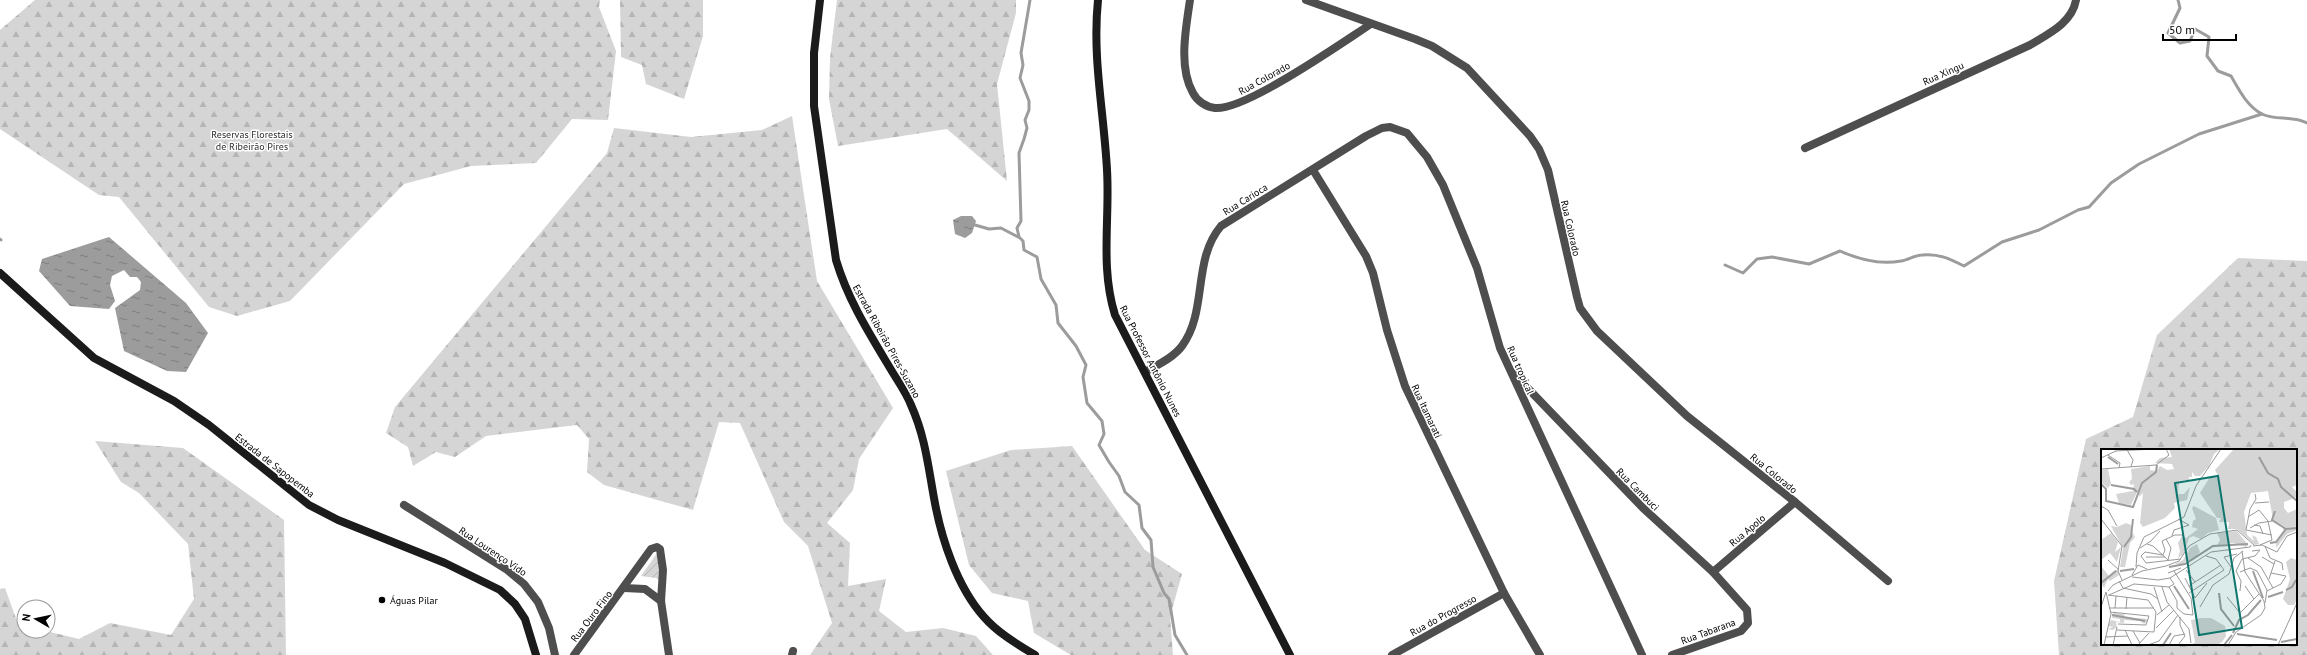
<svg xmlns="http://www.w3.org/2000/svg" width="2307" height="655" viewBox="0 0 2307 655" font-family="'PT Sans',sans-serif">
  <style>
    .forest { fill: url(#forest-firs); fill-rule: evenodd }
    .garden { fill: url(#garden-furrows) }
    .water { fill: url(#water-ripples) }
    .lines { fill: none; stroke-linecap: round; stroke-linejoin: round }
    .stream { stroke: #9c9c9c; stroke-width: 3 }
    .street { stroke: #4e4e4e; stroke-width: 8 }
    .secondary { stroke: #1b1b1b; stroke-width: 8 }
    .poi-dot { fill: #000; stroke: #fff; stroke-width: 1.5 }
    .labels { text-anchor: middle; stroke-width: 3; stroke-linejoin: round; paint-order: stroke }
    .street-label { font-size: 10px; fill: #000; stroke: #fff }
    .park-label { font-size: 10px; fill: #2c2c2c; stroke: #fff }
    .poi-label { font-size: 10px; fill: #000; stroke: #fff; text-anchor: start }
    .inset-river { fill: none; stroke: #9c9c9c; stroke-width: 2 }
    .inset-road { fill: none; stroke: #999; stroke-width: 1 }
    .view { fill: #0f766e; fill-opacity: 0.15; stroke: #0f766e; stroke-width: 2 }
    .inset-edge { fill: none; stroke: #000; stroke-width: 2 }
  </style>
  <defs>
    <pattern id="forest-firs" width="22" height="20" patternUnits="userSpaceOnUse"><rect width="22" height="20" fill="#d5d5d5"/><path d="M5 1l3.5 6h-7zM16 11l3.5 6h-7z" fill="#b5b5b5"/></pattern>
    <pattern id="garden-furrows" width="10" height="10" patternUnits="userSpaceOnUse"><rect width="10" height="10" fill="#d5d5d5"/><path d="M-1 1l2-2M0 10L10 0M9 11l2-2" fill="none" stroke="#b5b5b5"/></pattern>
    <pattern id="water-ripples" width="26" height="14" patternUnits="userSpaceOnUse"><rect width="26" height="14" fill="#9c9c9c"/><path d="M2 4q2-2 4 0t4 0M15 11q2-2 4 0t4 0" fill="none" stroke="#7d7d7d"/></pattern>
  </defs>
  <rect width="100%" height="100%" fill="#fff"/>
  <g class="forest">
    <path d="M 35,0 L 600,0 L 599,7 L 616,51 L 608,120 L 572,119 L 536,163 L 471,166 L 404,184 L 290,301 L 237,316 L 209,307 L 119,197 L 99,195 L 0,129 L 0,30 Z"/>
    <path d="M 620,0 L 703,0 L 703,36 L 684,99 L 646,84 L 642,65 L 621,57 Z"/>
    <path d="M 837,0 L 1016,0 L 1016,13 L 997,84 L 1007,181 L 947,129 L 838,146 L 829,99 L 830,58 Z"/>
    <path d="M 792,116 L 817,281 L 893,408 L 859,459 L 853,490 L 827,523 L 850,543 L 848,586 L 886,579 L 879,611 L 906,632 L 943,628 L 976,636 L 993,655 L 810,655 L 832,623 L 808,546 L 784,522 L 740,423 L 719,422 L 693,510 L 604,485 L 587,472 L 589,439 L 577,425 L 486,436 L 455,457 L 436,452 L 413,466 L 408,447 L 386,433 L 395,407 L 607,153 L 614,128 L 691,137 L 762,130 Z"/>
    <path d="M 2238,258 L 2307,261 L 2307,655 L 2059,655 L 2054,581 L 2086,439 L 2133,417 L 2157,335 ZM 2102,450 L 2296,450 L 2296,644 L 2102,644 Z"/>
    <path d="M 95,441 L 183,448 L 284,520 L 286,655 L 0,655 L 0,589 L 5,588 L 18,624 L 24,625 L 24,631 L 46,631 L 79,639 L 110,623 L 171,635 L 194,599 L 188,544 L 139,493 L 121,482 Z"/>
    <path d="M 1072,446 L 1145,550 L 1182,574 L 1170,617 L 1173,655 L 1071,655 L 1034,633 L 1028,601 L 992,593 L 969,565 L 946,471 L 1011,450 Z"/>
  </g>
  <path class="garden" d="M 658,552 L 663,583 L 656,578 L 641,576 Z"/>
  <g class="water">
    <path d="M 961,216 L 972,216 L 976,221 L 972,233 L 965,238 L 955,234 L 953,220 Z"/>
    <path d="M 109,237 L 186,303 L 208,333 L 186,372 L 167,371 L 124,351 L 115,308 L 140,290 L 141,282 L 137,277 L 130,277 L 124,270 L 112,276 L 110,285 L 115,301 L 109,309 L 70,306 L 39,271 L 42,259 Z"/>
  </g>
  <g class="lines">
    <g class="stream">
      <path d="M 1030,0 L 1021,53 L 1023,65 L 1020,78 L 1029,101 L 1029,110 L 1025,120 L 1027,128 L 1024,139 L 1019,153 L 1021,221 L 1017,228 L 1019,237 L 1023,241 L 1024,250 L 1037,257 L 1041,279 L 1056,305 L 1058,323 L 1076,346 L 1086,365 L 1083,377 L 1087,403 L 1102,421 L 1104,434 L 1099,445 L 1109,462 L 1119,476 L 1125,492 L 1139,505 L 1142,528 L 1151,540 L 1153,567 L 1164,593 L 1169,599 L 1175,635 L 1187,655"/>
      <path d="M 2178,0 L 2180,8 L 2168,33 L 2180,43 L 2190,41 L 2195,29 L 2209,37 L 2207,56 L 2218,71 L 2231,76 C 2239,90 2247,106 2262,114 C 2275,121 2292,115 2307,123"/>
      <path d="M 975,225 L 989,229 L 1001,228 L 1018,237"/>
      <path d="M 0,239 L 1,240"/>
      <path d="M 1725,265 L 1743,273 L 1757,259 L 1772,257 L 1809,264 L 1840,251 C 1858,259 1881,265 1901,261 C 1908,260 1915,255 1922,255 C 1938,253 1950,259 1964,266 L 2002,242 L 2039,230 L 2078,210 L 2089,207 L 2111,183 L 2139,164 L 2199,134 L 2262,114"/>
    </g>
    <g class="street">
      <path d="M 1190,0 C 1186,28 1178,67 1193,93 C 1197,101 1206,107 1215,108 C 1245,111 1343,42 1371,24"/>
      <path d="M 1306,0 L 1415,39 L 1432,46 L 1467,68 L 1530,136 L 1539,149 L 1548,170 L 1577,297 L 1580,308 L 1597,331 L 1687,416 L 1795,502 L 1888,581"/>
      <path d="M 1805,148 L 2030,45 C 2048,34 2072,23 2076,0"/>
      <path d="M 1313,170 L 1366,256 L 1373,273 L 1387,330 L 1405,386 L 1504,593 L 1540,655"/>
      <path d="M 1145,372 C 1157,365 1173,358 1182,346 C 1208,311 1192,260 1221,226 L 1366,136 L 1382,128 L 1390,127 L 1407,133 L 1427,157 L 1443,185 L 1477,268 L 1500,348 L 1642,655"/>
      <path d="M 1514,374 L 1643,508 L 1713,572 L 1747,610 L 1748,623 L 1741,631 L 1672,655"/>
      <path d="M 404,505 L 506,569 L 524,584 L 538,602 L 549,628 L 555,655"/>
      <path d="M 1713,572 L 1795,502"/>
      <path d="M 624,588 L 645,589 L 661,601"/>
      <path d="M 574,655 L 651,549 L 657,547 L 660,549 L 663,570 L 661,601 L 669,655"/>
      <path d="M 792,655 L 793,651"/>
      <path d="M 1392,655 L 1504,593"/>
    </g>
    <g class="secondary">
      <path d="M 820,0 L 814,53 L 814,106 L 836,260 C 848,300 869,333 890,368 C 897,380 906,392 911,405 C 925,436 928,465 934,498 C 941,538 957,587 984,617 C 998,633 1017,644 1035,655"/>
      <path d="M 1098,0 C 1092,57 1104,113 1107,170 C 1110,219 1100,267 1115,315 L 1290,655"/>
      <path d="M 0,273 L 94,358 L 174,401 L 209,425 L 309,505 L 338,520 L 445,563 L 500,590 L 515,604 L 525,619 L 536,655"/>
    </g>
  </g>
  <circle class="poi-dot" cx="382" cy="600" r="4"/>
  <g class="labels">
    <g class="street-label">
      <text transform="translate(1943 73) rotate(-24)" y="4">Rua Xingu</text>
      <text transform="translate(1264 78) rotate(-29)" y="4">Rua Colorado</text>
      <text transform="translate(1245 199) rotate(-32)" y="4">Rua Carioca</text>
      <text transform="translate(1571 228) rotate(77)" y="4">Rua Colorado</text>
      <text transform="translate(887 341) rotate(61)" y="4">Estrada Ribeirão Pires-Suzano</text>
      <text transform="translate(1151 361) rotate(63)" y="4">Rua Professor Antônio Nunes</text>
      <text transform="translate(1521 370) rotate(66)" y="4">Rua tropical</text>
      <text transform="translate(1427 411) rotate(65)" y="4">Rua Itamarati</text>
      <text transform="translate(275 465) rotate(38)" y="4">Estrada de Sapopemba</text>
      <text transform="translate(1774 473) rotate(39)" y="4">Rua Colorado</text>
      <text transform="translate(1638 489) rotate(45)" y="4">Rua Cambuci</text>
      <text transform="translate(1747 530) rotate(-40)" y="4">Rua Apolo</text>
      <text transform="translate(493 551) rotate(34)" y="4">Rua Lourenço Vido</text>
      <text transform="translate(1443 615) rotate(-29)" y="4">Rua do Progresso</text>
      <text transform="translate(591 616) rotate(-53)" y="4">Rua Ouro Fino</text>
      <text transform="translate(1708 631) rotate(-20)" y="4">Rua Tabarana</text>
    </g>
    <g class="park-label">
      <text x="252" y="138">Reservas Florestais<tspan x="252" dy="12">de Ribeirão Pires</tspan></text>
    </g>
    <g class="poi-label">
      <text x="390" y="604">Águas Pilar</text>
    </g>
  </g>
  <g transform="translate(2101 449)">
    <rect width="196" height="196" fill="#fff"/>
    <path d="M 68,0 L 119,0 L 113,5 L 108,17 L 99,27 L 94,27 L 91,23 L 91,28 L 88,28 L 88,31 L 78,32 L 77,45 L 83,45 L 89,38 L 86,51 L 73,54 L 74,59 L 64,69 L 42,78 L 39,74 L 42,44 L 38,48 L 38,42 L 36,43 L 30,56 L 18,54 L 15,45 L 32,42 L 33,35 L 30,36 L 28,33 L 31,30 L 30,20 L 49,17 L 49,21 L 56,22 L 59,17 L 66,21 L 73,20 L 71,15 L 54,14 L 59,9 L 71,8 ZM 133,0 L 196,0 L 196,36 L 191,38 L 196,43 L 196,48 L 183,53 L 183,59 L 187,64 L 196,60 L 196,77 L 186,79 L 172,71 L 167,42 L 150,44 L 143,63 L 146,86 L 153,92 L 151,86 L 155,88 L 158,95 L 154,96 L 136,80 L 127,80 L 128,73 L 118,73 L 120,69 L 116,69 L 99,44 L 109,28 L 118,29 L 114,21 ZM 7,20 L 10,35 L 7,39 L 0,33 L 0,21 ZM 93,57 L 115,69 L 118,81 L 107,84 L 100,90 L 92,87 L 88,89 L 83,105 L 77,109 L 79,102 L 77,94 L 81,87 L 85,89 L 97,80 L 91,78 L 92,72 L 95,70 L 91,59 ZM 25,74 L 30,76 L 30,81 L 34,88 L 29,94 L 24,118 L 19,118 L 22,99 L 10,77 L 16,78 ZM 136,82 L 147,96 L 145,98 L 133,94 L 116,96 L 119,91 L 116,84 ZM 10,84 L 17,93 L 14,103 L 20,98 L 16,113 L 9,104 L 0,111 L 0,91 ZM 96,95 L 99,103 L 92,111 L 85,112 L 82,116 L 74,115 L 82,111 L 89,99 ZM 190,109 L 196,111 L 196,150 L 193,156 L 187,156 L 182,150 L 189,130 L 185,113 ZM 12,164 L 23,165 L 24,168 L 47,170 L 47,172 L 43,175 L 40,172 L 23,171 L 23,174 L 15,173 L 16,178 L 12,181 L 7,180 L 12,178 L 7,177 L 10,171 L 19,173 L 19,170 L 11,169 ZM 100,169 L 110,169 L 124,177 L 125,187 L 121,193 L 116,196 L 91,196 L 94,193 L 90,171 Z" fill="#d5d5d5"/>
    <path d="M 181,77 L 186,79 L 196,77 L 196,81 L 186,85 L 175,99 L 175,94 L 183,82 ZM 0,117 L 8,127 L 14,121 L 17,121 L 18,126 L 9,132 L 7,130 L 3,139 L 0,134 Z" fill="#d5d5d5"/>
    <path class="inset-river" d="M 7,8 L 17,15M 158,8 L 167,24 L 177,30 L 180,38 L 196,52M 0,35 L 5,40 L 5,52 L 32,58 L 41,34 L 55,23 L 56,16M 10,36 L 33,40 L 36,43M 174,62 L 171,71 L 185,80M 169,94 L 175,93 L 185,80 L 196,79M 23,98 L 30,88 L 32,70M 68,118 L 84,115 L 112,97 L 147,95M 19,122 L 33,120M 152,122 L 162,149M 0,134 L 15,122M 73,137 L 88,160M 185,141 L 191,138 L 195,131M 118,144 L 120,160 L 133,177M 167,148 L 182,143M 11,166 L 44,172M 132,184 L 138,171 L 147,166 L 160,151M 136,185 L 176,191M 180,193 L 196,190M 62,196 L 70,184M 123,196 L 131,186"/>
    <path class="inset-road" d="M 26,1 L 32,11 L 30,18M 14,2 L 54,0M 7,6 L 19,14 L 18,19M 0,9 L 15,2M 0,20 L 55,16 L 68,6 L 65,0M 154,45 L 155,50 L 149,60 L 145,81 L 171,86M 154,54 L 168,53M 0,57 L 7,61 L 16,77M 147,68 L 158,61 L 167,72 L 171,91 L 159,96M 0,70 L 21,97 L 17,122 L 21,131M 77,70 L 88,76M 153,76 L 159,77 L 162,85M 149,79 L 158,74 L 171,72M 71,87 L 73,81 L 88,76M 65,90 L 70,99 L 67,111M 46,95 L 52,97 L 67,111M 152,97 L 161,96 L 176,103 L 186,87 L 196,83M 164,97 L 169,109 L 181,114 L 182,121M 39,99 L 50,92 L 59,82M 45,108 L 64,108M 161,108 L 173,115M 147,109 L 160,118 L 172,139M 80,110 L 45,114 L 40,107 L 44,103 L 62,106 L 64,101 L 61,92 L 74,86 L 83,86M 7,111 L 18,121M 35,118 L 36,104 L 43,88 L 83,68 L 95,37 L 120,0M 130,118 L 123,108 L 136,105M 85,121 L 94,133M 139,123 L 149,119 L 156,122 L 166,141 L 164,154M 67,124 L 80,119M 170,124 L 185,127M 31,126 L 37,116 L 46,120M 31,128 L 57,131 L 69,129 L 110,103 L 149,98 L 150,96M 84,129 L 94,149 L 106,134M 168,130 L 174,112M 18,132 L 22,139 L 50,145 L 57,150M 88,137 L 120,116M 144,137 L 153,150M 53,138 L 61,163M 61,138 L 66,153 L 88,180 L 90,194M 68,138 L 76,152 L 76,159 L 83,165 L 92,166 L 90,149 L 73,122M 7,142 L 12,136 L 41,122 L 65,117 L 78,112 L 88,97 L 109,85 L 136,81 L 153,96M 139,142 L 140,132 L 135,122 L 141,110 L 154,107 L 159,101 L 151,102M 166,142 L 180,135 L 185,127M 88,144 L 123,121 L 115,110 L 105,107M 7,146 L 47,151 L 55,163 L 53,183 L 16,181M 8,146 L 33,135 L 68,138 L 73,135 L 69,129M 126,148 L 139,164 L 158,145M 0,158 L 5,143M 99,158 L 112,136 L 128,125 L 133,109 L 142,102M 8,159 L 53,159M 14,159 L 15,147M 25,160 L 26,148M 9,163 L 48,167 L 45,176 L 17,175M 56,166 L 68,156M 55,179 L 73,161M 24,181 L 31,196M 32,182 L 39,194M 4,188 L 27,187M 3,196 L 10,165 L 5,143M 12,196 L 16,178M 37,196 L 48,184M 47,196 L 58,192 L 77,166M 68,196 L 73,187 L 84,185M 77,196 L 84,187 L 79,176 L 79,168M 127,196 L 135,183 L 160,166 L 164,159 L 163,152 L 144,123 L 141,102M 177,196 L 196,154"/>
    <path class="view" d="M 117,27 L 141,179 L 98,186 L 74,34 Z"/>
    <rect width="196" height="196" class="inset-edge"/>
  </g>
  <g transform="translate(36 619) rotate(279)"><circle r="19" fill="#ffffff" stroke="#999999"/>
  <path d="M0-3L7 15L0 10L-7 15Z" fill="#000000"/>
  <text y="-6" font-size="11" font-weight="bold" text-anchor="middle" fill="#000000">N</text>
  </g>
  <path d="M2163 34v6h73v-6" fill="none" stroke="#000000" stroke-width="2"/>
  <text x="2169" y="34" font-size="12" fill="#000000" stroke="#ffffff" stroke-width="3" paint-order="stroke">50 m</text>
</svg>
